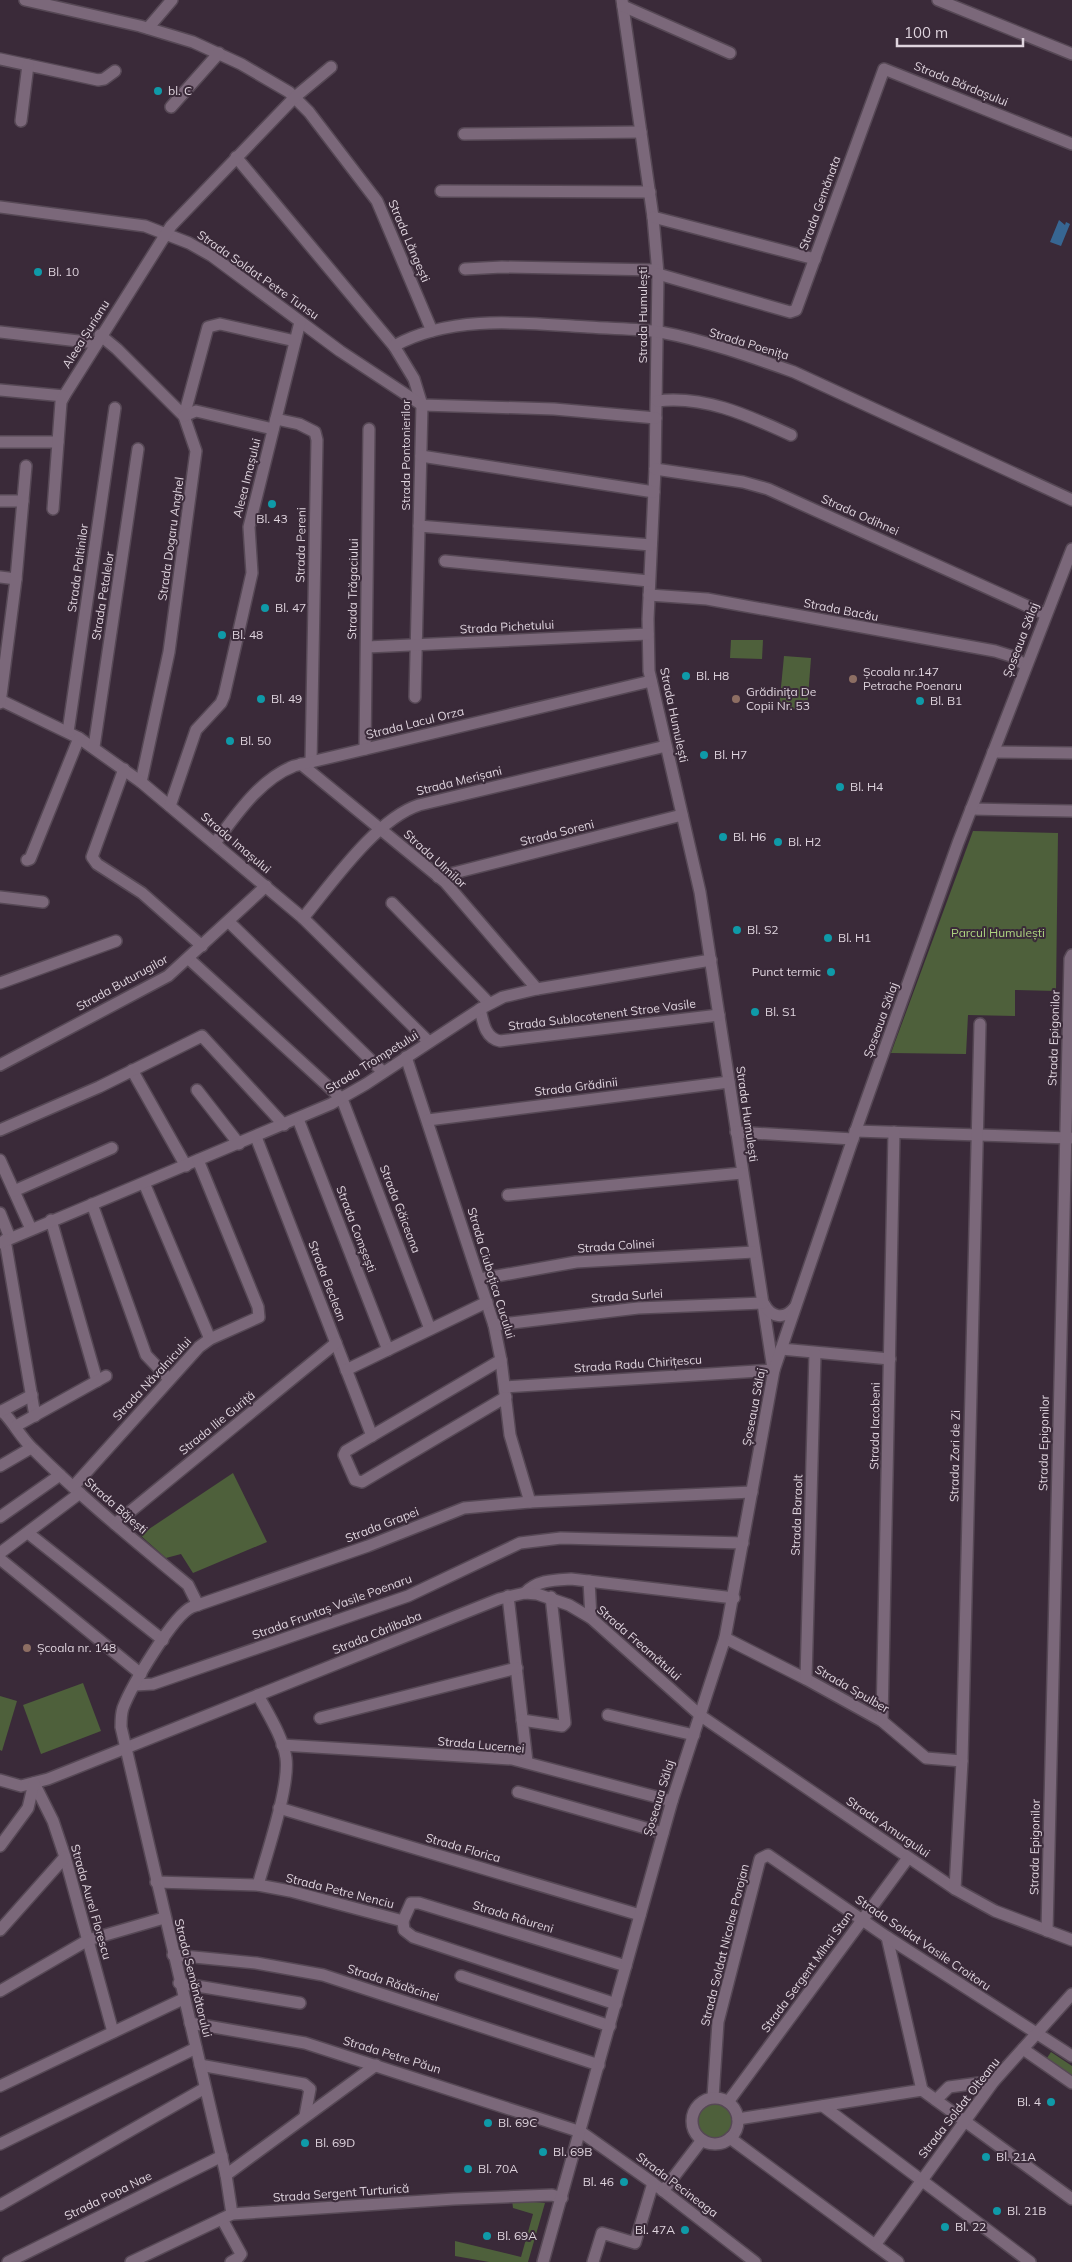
<svg xmlns="http://www.w3.org/2000/svg" width="1072" height="2262" viewBox="0 0 1072 2262" font-family="Mulish,sans-serif">
  <style>
    .green { fill: #4e603b }
    .water { fill: #376692 }
    .lines { fill: none; stroke-linecap: round; stroke-linejoin: round }
    .minor-casing { stroke: #564855; stroke-width: 14 }
    .minor { stroke: #7b687a; stroke-width: 11 }
    .culture-dot { fill: #0f9aa8; stroke: #3a2a39; stroke-width: 2 }
    .education-dot { fill: #8d6e63; stroke: #3a2a39; stroke-width: 2 }
    .labels { text-anchor: middle; stroke-width: 4; stroke-linejoin: round; paint-order: stroke }
    .street-label { font-size: 12px; fill: #dfd4de; stroke: #3a2a39 }
    .poi-label { font-size: 12px; fill: #dfd4de; stroke: #3a2a39; text-anchor: start }
    .park-label { font-size: 12px; fill: #add480; stroke: #3a2a39 }
  </style>
  <rect width="100%" height="100%" fill="#3a2a39"/>
  <g class="green">
    <path d="M 731,640 L 763,640 L 762,659 L 730,658 Z"/>
    <path d="M 784,656 L 811,658 L 807,710 L 779,708 Z"/>
    <path d="M 973,831 L 1058,833 L 1056,991 L 1015,990 L 1015,1016 L 968,1015 L 966,1054 L 891,1053 Z"/>
    <path d="M 233,1473 L 267,1542 L 193,1573 L 181,1554 L 166,1558 L 140,1535 Z"/>
    <path d="M 83,1683 L 101,1731 L 41,1754 L 23,1705 Z"/>
    <path d="M 0,1696 L 17,1701 L 2,1751 L 0,1750 Z"/>
    <path d="M 1051,2052 L 1072,2066 L 1072,2079 L 1045,2061 Z"/>
    <circle cx="715" cy="2121" r="21"/>
    <path d="M 512,2200 L 545,2203 L 528,2262 L 489,2262 L 455,2256 L 455,2241 L 521,2257 L 533,2214 L 513,2208 Z"/>
  </g>
  <path class="water" d="M 1059,220 L 1065,225 L 1066,222 L 1070,224 L 1061,246 L 1050,242 Z"/>
  <g class="lines">
    <g class="minor-casing">
      <g id="minor">
        <path d="M 25,0 L 140,26 L 193,42 L 241,64 L 289,92 L 309,112 L 377,201 L 432,331"/>
        <path d="M 622,0 L 653,217 L 658,274 L 655,469 L 648,619 L 649,671 L 700,892 L 773,1369"/>
        <path d="M 938,0 L 1072,54"/>
        <path d="M 623,6 L 730,53"/>
        <path d="M 148,28 L 172,0"/>
        <path d="M 0,59 L 98,80 L 104,79 L 115,71"/>
        <path d="M 171,107 L 219,53"/>
        <path d="M 21,121 L 28,65"/>
        <path d="M 464,134 L 641,132"/>
        <path d="M 236,157 L 394,346 L 414,379 L 422,405 L 415,697"/>
        <path d="M 441,191 L 650,192"/>
        <path d="M 0,207 L 145,226 L 189,243 L 212,256 L 340,351 L 422,405 L 554,409 L 656,418"/>
        <path d="M 653,217 L 815,259"/>
        <path d="M 465,269 L 502,267 L 657,270"/>
        <path d="M 658,274 L 790,312 L 796,310 L 884,69 L 1072,144"/>
        <path d="M 0,332 L 96,343"/>
        <path d="M 100,335 L 117,349 L 184,416 L 196,451 L 169,652 L 141,782"/>
        <path d="M 394,346 C 452,314 525,323 588,327 C 612,329 637,328 660,332 C 704,340 752,357 794,372 L 1072,500"/>
        <path d="M 0,390 L 64,396 L 171,226 L 295,97 L 331,67"/>
        <path d="M 657,401 C 705,395 749,416 791,435"/>
        <path d="M 184,416 L 208,327 L 220,324 L 295,341"/>
        <path d="M 184,416 L 196,411 L 273,429"/>
        <path d="M 276,419 L 299,424 L 315,432 L 317,440 L 311,762"/>
        <path d="M 0,442 L 58,442"/>
        <path d="M 421,456 L 654,492"/>
        <path d="M 655,469 L 743,482 L 768,489 L 1045,614"/>
        <path d="M 0,501 L 23,501"/>
        <path d="M 53,509 L 61,402 L 64,396"/>
        <path d="M 419,526 L 651,545"/>
        <path d="M 445,561 L 649,581"/>
        <path d="M 0,577 L 16,579"/>
        <path d="M 649,595 L 707,599 L 995,651 L 1011,656 L 1025,665"/>
        <path d="M 367,647 L 648,634"/>
        <path d="M 0,700 L 79,738 L 141,782 L 303,918 L 429,1042"/>
        <path d="M 0,703 L 16,579 L 26,466"/>
        <path d="M 68,732 L 115,408"/>
        <path d="M 94,747 L 138,449"/>
        <path d="M 365,749 L 369,429"/>
        <path d="M 993,752 L 1072,753"/>
        <path d="M 301,764 L 445,882 L 537,989"/>
        <path d="M 124,769 L 92,857 L 97,864 L 142,893 L 202,946"/>
        <path d="M 170,806 L 196,730 L 221,703 L 224,696 L 252,573 L 249,527 L 300,322"/>
        <path d="M 971,809 L 1072,811"/>
        <path d="M 215,843 C 236,815 260,779 294,766 L 651,681"/>
        <path d="M 27,860 L 30,859 L 79,738"/>
        <path d="M 438,877 L 682,815"/>
        <path d="M 0,897 L 43,902"/>
        <path d="M 392,903 L 489,1003"/>
        <path d="M 303,918 C 332,883 376,819 419,805 L 666,746"/>
        <path d="M 229,922 L 383,1072"/>
        <path d="M 189,959 L 342,1099 L 430,1329"/>
        <path d="M 0,983 L 116,941"/>
        <path d="M 480,1009 C 483,1022 485,1038 500,1041 L 719,1015"/>
        <path d="M 406,1057 L 494,1325 L 501,1360 L 510,1435 L 530,1502"/>
        <path d="M 0,1065 L 168,976 L 266,886"/>
        <path d="M 132,1070 L 186,1166"/>
        <path d="M 197,1090 L 239,1144"/>
        <path d="M 298,1119 L 388,1350"/>
        <path d="M 428,1120 L 729,1082"/>
        <path d="M 0,1130 L 99,1087 L 202,1036 L 284,1125"/>
        <path d="M 855,1131 L 1070,1138"/>
        <path d="M 736,1132 L 853,1139"/>
        <path d="M 256,1137 L 372,1436"/>
        <path d="M 0,1160 L 31,1229"/>
        <path d="M 144,1183 L 210,1339"/>
        <path d="M 14,1191 L 112,1148"/>
        <path d="M 508,1195 L 742,1173"/>
        <path d="M 92,1204 L 146,1355 L 169,1379"/>
        <path d="M 0,1213 L 10,1238"/>
        <path d="M 51,1220 L 97,1381"/>
        <path d="M 5,1240 L 35,1416"/>
        <path d="M 0,1243 L 331,1104 L 366,1084 L 480,1009 L 503,997 L 537,989 L 711,960"/>
        <path d="M 480,1279 L 576,1262 L 754,1252"/>
        <path d="M 764,1304 C 771,1318 785,1320 795,1307"/>
        <path d="M 494,1325 L 638,1308 L 763,1303"/>
        <path d="M 781,1349 L 890,1359"/>
        <path d="M 501,1360 L 346,1451 L 344,1455 L 355,1480 L 362,1482 L 506,1397"/>
        <path d="M 346,1370 L 487,1302"/>
        <path d="M 505,1387 L 774,1370"/>
        <path d="M 2,1411 C 14,1423 21,1438 33,1449 C 82,1498 135,1541 188,1585 L 198,1605"/>
        <path d="M 0,1412 L 32,1395"/>
        <path d="M 16,1426 L 106,1376"/>
        <path d="M 0,1466 L 31,1448"/>
        <path d="M 73,1487 L 199,1347 L 210,1339 L 259,1317 L 258,1307 L 198,1160"/>
        <path d="M 0,1517 L 60,1475"/>
        <path d="M 115,1524 L 336,1343"/>
        <path d="M 28,1533 L 163,1640"/>
        <path d="M 0,1553 L 80,1493"/>
        <path d="M 0,1559 L 141,1674"/>
        <path d="M 589,1581 L 591,1618"/>
        <path d="M 525,1593 C 537,1580 554,1580 571,1579 L 734,1598"/>
        <path d="M 508,1596 L 527,1762"/>
        <path d="M 725,1638 L 806,1679 L 882,1721 L 926,1758 L 962,1761"/>
        <path d="M 806,1679 L 815,1353"/>
        <path d="M 135,1685 L 153,1684 L 408,1596 L 520,1543 L 561,1538 L 743,1543"/>
        <path d="M 258,1695 C 268,1714 283,1737 286,1758 C 290,1786 266,1856 258,1885"/>
        <path d="M 608,1715 L 694,1735"/>
        <path d="M 320,1718 L 517,1668"/>
        <path d="M 522,1720 L 562,1726 L 565,1723 L 551,1597"/>
        <path d="M 882,1721 L 894,1132"/>
        <path d="M 282,1745 L 512,1759 L 672,1801"/>
        <path d="M 0,1780 L 21,1786 L 48,1779 L 499,1599 L 525,1593 L 537,1594 L 569,1605 L 591,1618 L 701,1716 L 955,1889 L 995,1911 L 1072,1940"/>
        <path d="M 34,1783 L 53,1821 L 65,1857 L 113,2032"/>
        <path d="M 518,1792 L 663,1833"/>
        <path d="M 279,1808 L 640,1915"/>
        <path d="M 0,1846 L 28,1808 L 34,1783"/>
        <path d="M 156,1882 L 258,1885 L 290,1891 L 403,1921"/>
        <path d="M 955,1889 L 962,1761 L 980,1024"/>
        <path d="M 0,1930 L 65,1857"/>
        <path d="M 1047,1931 L 1070,959 L 1072,955"/>
        <path d="M 887,1937 L 922,2090"/>
        <path d="M 173,1955 L 256,1963 L 323,1975 L 599,2065"/>
        <path d="M 461,1976 L 610,2026"/>
        <path d="M 179,1983 L 300,2003"/>
        <path d="M 0,1991 L 88,1940 L 164,1918"/>
        <path d="M 616,2004 L 413,1937 L 404,1930 L 403,1921 L 411,1903 L 419,1903 L 626,1966"/>
        <path d="M 190,2023 L 305,2043 L 581,2132 L 653,2183 L 755,2262"/>
        <path d="M 1023,2049 L 1072,2083"/>
        <path d="M 200,2065 L 304,2084 L 310,2089 L 305,2116"/>
        <path d="M 0,2086 L 183,1999"/>
        <path d="M 922,2090 L 1072,2199"/>
        <path d="M 713,2097 L 718,2022 L 760,1859 L 768,1855 L 887,1937 L 1072,2056"/>
        <circle cx="715" cy="2121" r="23"/>
        <path d="M 936,2100 L 949,2087 L 994,2081"/>
        <path d="M 728,2102 L 908,1858"/>
        <path d="M 823,2106 L 1030,2262"/>
        <path d="M 738,2119 L 922,2090"/>
        <path d="M 730,2138 L 898,2262"/>
        <path d="M 0,2144 L 196,2048"/>
        <path d="M 226,2175 L 376,2065"/>
        <path d="M 663,2191 L 702,2140"/>
        <path d="M 0,2205 L 205,2088"/>
        <path d="M 232,2214 L 226,2175 L 121,1727 C 121,1721 121,1714 123,1708 C 131,1687 173,1615 192,1607 L 368,1546 L 464,1508 L 530,1502 L 752,1492"/>
        <path d="M 222,2219 L 241,2254 L 238,2258 L 231,2262"/>
        <path d="M 875,2245 L 994,2081 L 1072,1994"/>
        <path d="M 8,2262 L 222,2156"/>
        <path d="M 131,2262 L 232,2214 L 454,2199 L 552,2195 L 562,2198"/>
        <path d="M 543,2262 L 672,1801 L 725,1638 L 774,1370 L 859,1121 L 958,843 L 1072,549"/>
        <path d="M 593,2262 L 602,2233 L 635,2243 L 653,2183"/>
      </g>
    </g>
    <use href="#minor" class="minor"/>
  </g>
  <g class="culture-dot">
    <circle cx="158" cy="91" r="5"/>
    <circle cx="38" cy="272" r="5"/>
    <circle cx="272" cy="504" r="5"/>
    <circle cx="265" cy="608" r="5"/>
    <circle cx="222" cy="635" r="5"/>
    <circle cx="686" cy="676" r="5"/>
    <circle cx="261" cy="699" r="5"/>
    <circle cx="920" cy="701" r="5"/>
    <circle cx="230" cy="741" r="5"/>
    <circle cx="704" cy="755" r="5"/>
    <circle cx="840" cy="787" r="5"/>
    <circle cx="723" cy="837" r="5"/>
    <circle cx="778" cy="842" r="5"/>
    <circle cx="737" cy="930" r="5"/>
    <circle cx="828" cy="938" r="5"/>
    <circle cx="831" cy="972" r="5"/>
    <circle cx="755" cy="1012" r="5"/>
    <circle cx="1051" cy="2102" r="5"/>
    <circle cx="488" cy="2123" r="5"/>
    <circle cx="305" cy="2143" r="5"/>
    <circle cx="543" cy="2152" r="5"/>
    <circle cx="986" cy="2157" r="5"/>
    <circle cx="468" cy="2169" r="5"/>
    <circle cx="624" cy="2182" r="5"/>
    <circle cx="997" cy="2211" r="5"/>
    <circle cx="945" cy="2227" r="5"/>
    <circle cx="685" cy="2230" r="5"/>
    <circle cx="487" cy="2236" r="5"/>
  </g>
  <g class="education-dot">
    <circle cx="853" cy="679" r="5"/>
    <circle cx="736" cy="699" r="5"/>
    <circle cx="27" cy="1648" r="5"/>
  </g>
  <g class="labels">
    <g class="street-label">
      <text transform="translate(961 84) rotate(22)" y="4">Strada Bărdașului</text>
      <text transform="translate(820 203) rotate(-70)" y="4">Strada Gemănata</text>
      <text transform="translate(409 241) rotate(67)" y="4">Strada Lăngești</text>
      <text transform="translate(258 275) rotate(35)" y="4">Strada Soldat Petre Tunsu</text>
      <text transform="translate(643 315) rotate(-90)" y="4">Strada Humulești</text>
      <text transform="translate(86 334) rotate(-58)" y="4">Aleea Șurianu</text>
      <text transform="translate(749 344) rotate(17)" y="4">Strada Poenița</text>
      <text transform="translate(406 455) rotate(-90)" y="4">Strada Pontonierilor</text>
      <text transform="translate(247 478) rotate(-76)" y="4">Aleea Imașului</text>
      <text transform="translate(860 515) rotate(24)" y="4">Strada Odihnei</text>
      <text transform="translate(171 539) rotate(-82)" y="4">Strada Dogaru Anghel</text>
      <text transform="translate(301 545) rotate(-89)" y="4">Strada Pereni</text>
      <text transform="translate(78 568) rotate(-82)" y="4">Strada Paltinilor</text>
      <text transform="translate(353 589) rotate(-89)" y="4">Strada Trăgaciului</text>
      <text transform="translate(103 596) rotate(-81)" y="4">Strada Petalelor</text>
      <text transform="translate(841 610) rotate(11)" y="4">Strada Bacău</text>
      <text transform="translate(507 627) rotate(-3)" y="4">Strada Pichetului</text>
      <text transform="translate(1021 640) rotate(-69)" y="4">Șoseaua Sălaj</text>
      <text transform="translate(674 715) rotate(78)" y="4">Strada Humulești</text>
      <text transform="translate(415 723) rotate(-14)" y="4">Strada Lacul Orza</text>
      <text transform="translate(459 781) rotate(-14)" y="4">Strada Merișani</text>
      <text transform="translate(557 833) rotate(-14)" y="4">Strada Soreni</text>
      <text transform="translate(236 843) rotate(40)" y="4">Strada Imașului</text>
      <text transform="translate(435 859) rotate(42)" y="4">Strada Ulmilor</text>
      <text transform="translate(122 983) rotate(-29)" y="4">Strada Buturugilor</text>
      <text transform="translate(602 1015) rotate(-7)" y="4">Strada Sublocotenent Stroe Vasile</text>
      <text transform="translate(881 1020) rotate(-70)" y="4">Șoseaua Sălaj</text>
      <text transform="translate(1054 1038) rotate(-88)" y="4">Strada Epigonilor</text>
      <text transform="translate(372 1062) rotate(-32)" y="4">Strada Trompetului</text>
      <text transform="translate(576 1087) rotate(-7)" y="4">Strada Grădinii</text>
      <text transform="translate(747 1114) rotate(82)" y="4">Strada Humulești</text>
      <text transform="translate(400 1209) rotate(69)" y="4">Strada Găiceana</text>
      <text transform="translate(356 1229) rotate(69)" y="4">Strada Comșești</text>
      <text transform="translate(616 1246) rotate(-4)" y="4">Strada Colinei</text>
      <text transform="translate(491 1273) rotate(73)" y="4">Strada Ciuboțica Cucului</text>
      <text transform="translate(327 1281) rotate(69)" y="4">Strada Beclean</text>
      <text transform="translate(627 1296) rotate(-4)" y="4">Strada Surlei</text>
      <text transform="translate(638 1364) rotate(-4)" y="4">Strada Radu Chirițescu</text>
      <text transform="translate(152 1379) rotate(-47)" y="4">Strada Năvalnicului</text>
      <text transform="translate(754 1407) rotate(-79)" y="4">Șoseaua Sălaj</text>
      <text transform="translate(217 1423) rotate(-39)" y="4">Strada Ilie Guriță</text>
      <text transform="translate(875 1426) rotate(-89)" y="4">Strada Iacobeni</text>
      <text transform="translate(1044 1443) rotate(-89)" y="4">Strada Epigonilor</text>
      <text transform="translate(955 1456) rotate(-89)" y="4">Strada Zori de Zi</text>
      <text transform="translate(116 1506) rotate(41)" y="4">Strada Băjești</text>
      <text transform="translate(797 1515) rotate(-88)" y="4">Strada Baraolt</text>
      <text transform="translate(382 1525) rotate(-21)" y="4">Strada Grapei</text>
      <text transform="translate(332 1607) rotate(-20)" y="4">Strada Fruntaș Vasile Poenaru</text>
      <text transform="translate(377 1633) rotate(-22)" y="4">Strada Cârlibaba</text>
      <text transform="translate(639 1643) rotate(41)" y="4">Strada Freamătului</text>
      <text transform="translate(852 1689) rotate(30)" y="4">Strada Spulber</text>
      <text transform="translate(481 1745) rotate(5)" y="4">Strada Lucernei</text>
      <text transform="translate(659 1798) rotate(-73)" y="4">Șoseaua Sălaj</text>
      <text transform="translate(888 1827) rotate(34)" y="4">Strada Amurgului</text>
      <text transform="translate(1035 1847) rotate(-89)" y="4">Strada Epigonilor</text>
      <text transform="translate(463 1848) rotate(16)" y="4">Strada Florica</text>
      <text transform="translate(340 1891) rotate(14)" y="4">Strada Petre Nenciu</text>
      <text transform="translate(91 1902) rotate(74)" y="4">Strada Aurel Florescu</text>
      <text transform="translate(513 1917) rotate(17)" y="4">Strada Râureni</text>
      <text transform="translate(923 1943) rotate(34)" y="4">Strada Soldat Vasile Croitoru</text>
      <text transform="translate(725 1945) rotate(-76)" y="4">Strada Soldat Nicolae Porojan</text>
      <text transform="translate(807 1972) rotate(-54)" y="4">Strada Sergent Mihai Stan</text>
      <text transform="translate(193 1978) rotate(76)" y="4">Strada Semănătorului</text>
      <text transform="translate(393 1983) rotate(18)" y="4">Strada Rădăcinei</text>
      <text transform="translate(392 2055) rotate(17)" y="4">Strada Petre Păun</text>
      <text transform="translate(959 2108) rotate(-52)" y="4">Strada Soldat Olteanu</text>
      <text transform="translate(677 2185) rotate(37)" y="4">Strada Pecineaga</text>
      <text transform="translate(341 2193) rotate(-4)" y="4">Strada Sergent Turturică</text>
      <text transform="translate(108 2196) rotate(-26)" y="4">Strada Popa Nae</text>
    </g>
    <g class="poi-label">
      <text x="168" y="95">bl. C</text>
      <text x="48" y="276">Bl. 10</text>
      <text x="272" y="523" text-anchor="middle">Bl. 43</text>
      <text x="275" y="612">Bl. 47</text>
      <text x="232" y="639">Bl. 48</text>
      <text x="863" y="676">Școala nr.147<tspan x="863" dy="14">Petrache Poenaru</tspan></text>
      <text x="696" y="680">Bl. H8</text>
      <text x="746" y="696">Grădiniţa De<tspan x="746" dy="14">Copii Nr. 53</tspan></text>
      <text x="271" y="703">Bl. 49</text>
      <text x="930" y="705">Bl. B1</text>
      <text x="240" y="745">Bl. 50</text>
      <text x="714" y="759">Bl. H7</text>
      <text x="850" y="791">Bl. H4</text>
      <text x="733" y="841">Bl. H6</text>
      <text x="788" y="846">Bl. H2</text>
      <text x="747" y="934">Bl. S2</text>
      <text x="838" y="942">Bl. H1</text>
      <text x="821" y="976" text-anchor="end">Punct termic</text>
      <text x="765" y="1016">Bl. S1</text>
      <text x="37" y="1652">Școala nr. 148</text>
      <text x="1041" y="2106" text-anchor="end">Bl. 4</text>
      <text x="498" y="2127">Bl. 69C</text>
      <text x="315" y="2147">Bl. 69D</text>
      <text x="553" y="2156">Bl. 69B</text>
      <text x="996" y="2161">Bl. 21A</text>
      <text x="478" y="2173">Bl. 70A</text>
      <text x="614" y="2186" text-anchor="end">Bl. 46</text>
      <text x="1007" y="2215">Bl. 21B</text>
      <text x="955" y="2231">Bl. 22</text>
      <text x="675" y="2234" text-anchor="end">Bl. 47A</text>
      <text x="497" y="2240">Bl. 69A</text>
    </g>
    <g class="park-label">
      <text x="998" y="937">Parcul Humulești</text>
    </g>
  </g>
  <path d="M897 38v8h126v-8" fill="none" stroke="#dfd4de" stroke-width="2.5"/>
  <text x="904" y="38" font-size="15" fill="#dfd4de" stroke="#3a2a39" stroke-width="4" paint-order="stroke">100 m</text>
</svg>
